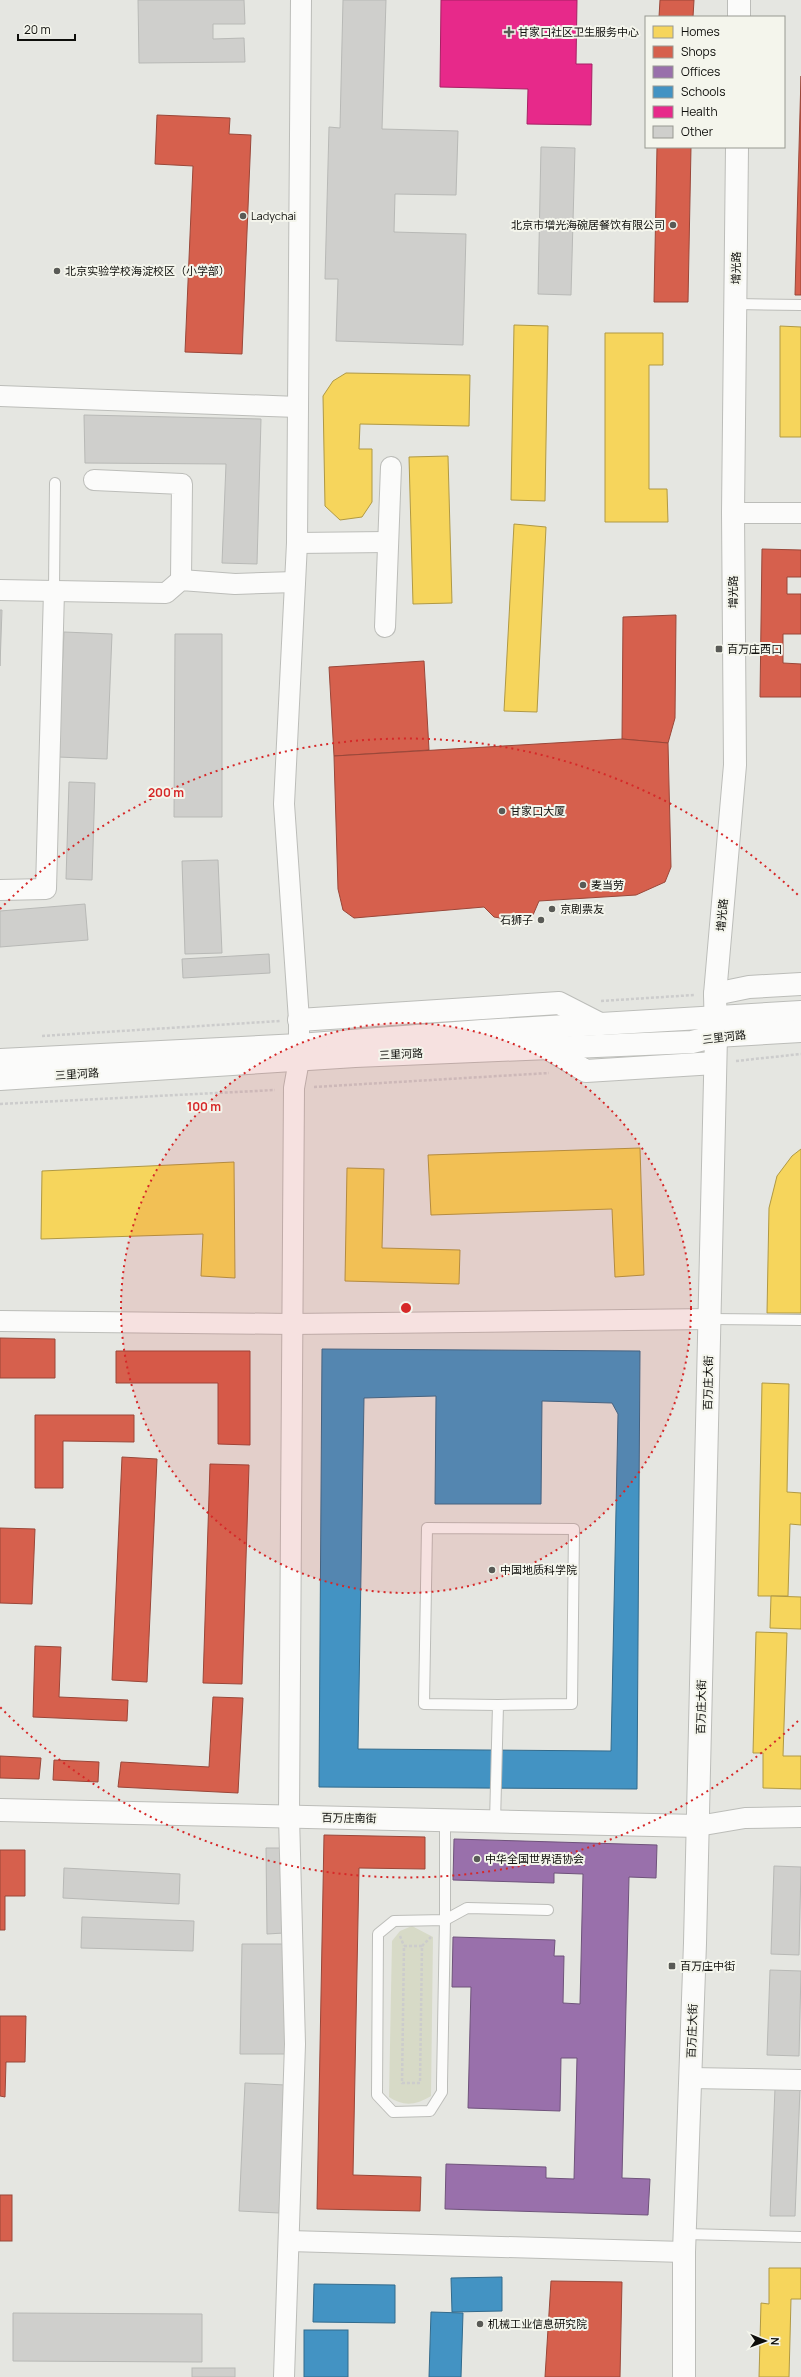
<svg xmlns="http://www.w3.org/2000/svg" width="801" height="2377" viewBox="0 0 801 2377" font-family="Manrope,'Noto Sans SC',sans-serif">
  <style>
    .green { fill: #d7dac7 }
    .homes { fill: #f6d55c; stroke: #b09944 }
    .shops { fill: #d6604d; stroke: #9a4739 }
    .offices { fill: #9970ab; stroke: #6f537b }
    .schools { fill: #4393c3; stroke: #336b8c; fill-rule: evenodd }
    .health { fill: #e7298a; stroke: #a62164 }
    .building { fill: #cfcfcc; stroke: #b8b9b6 }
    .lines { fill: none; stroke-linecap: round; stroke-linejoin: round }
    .service-casing { stroke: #bcbdb9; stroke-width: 12 }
    .minor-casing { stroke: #bcbdb9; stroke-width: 22 }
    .tertiary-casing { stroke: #bcbdb9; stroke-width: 24 }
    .secondary-casing { stroke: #bcbdb9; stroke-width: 24 }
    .path { stroke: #ccc; stroke-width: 2.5; stroke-dasharray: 3 2; stroke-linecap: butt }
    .service { stroke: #fbfbfa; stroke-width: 10 }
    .minor { stroke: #fbfbfa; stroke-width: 20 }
    .tertiary { stroke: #fbfbfa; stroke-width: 22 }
    .secondary { stroke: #fbfbfa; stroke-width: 22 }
    .ring { fill: none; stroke: #d62828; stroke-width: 2; stroke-dasharray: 2 4 }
    .poi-dot { fill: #595a56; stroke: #f4f5ec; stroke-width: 1.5 }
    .labels { text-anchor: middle; stroke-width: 4; stroke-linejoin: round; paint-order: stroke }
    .poi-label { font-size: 11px; fill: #0e0e0b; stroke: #f4f5ec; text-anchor: start }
    .street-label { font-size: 11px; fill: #0e0e0b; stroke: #f4f5ec }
    .centre { fill: #d62828; stroke: #f4f5ec; stroke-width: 2 }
    .ring-label { font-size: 12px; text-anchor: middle; font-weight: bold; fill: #d62828; stroke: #f4f5ec; stroke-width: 4; stroke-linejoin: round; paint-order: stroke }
  </style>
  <rect width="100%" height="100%" fill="#e5e6e1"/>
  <path class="green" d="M 412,1926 L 433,1937 L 431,2096 C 416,2105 404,2107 389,2097 L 392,1941 L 400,1931 Z"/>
  <g class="homes">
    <path d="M 514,325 L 548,326 L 545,501 L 511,500 Z"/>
    <path d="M 780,326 L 801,327 L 801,437 L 780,437 Z"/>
    <path d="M 605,333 L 663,333 L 663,365 L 649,365 L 649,489 L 667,489 L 668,522 L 605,522 Z"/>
    <path d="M 346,373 L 470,375 L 469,426 L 360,424 L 359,449 L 372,449 L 372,502 L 362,517 L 340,520 L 325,506 L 323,396 L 333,381 Z"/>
    <path d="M 448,456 L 452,603 L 413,604 L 409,457 Z"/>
    <path d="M 514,524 L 546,527 L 537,712 L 504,711 Z"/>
    <path d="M 640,1148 L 644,1275 L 615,1277 L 612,1209 L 431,1215 L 428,1155 Z"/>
    <path d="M 801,1149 L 801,1313 L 767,1313 L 769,1208 L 777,1176 L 792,1156 Z"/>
    <path d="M 234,1162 L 235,1278 L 201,1276 L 203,1234 L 41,1239 L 42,1171 Z"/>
    <path d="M 347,1168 L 384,1169 L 382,1248 L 460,1250 L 459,1284 L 345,1281 Z"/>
    <path d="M 762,1383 L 789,1384 L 787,1492 L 801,1493 L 801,1525 L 790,1524 L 788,1596 L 758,1596 Z"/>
    <path d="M 771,1596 L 801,1597 L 801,1629 L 770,1628 Z"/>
    <path d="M 756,1632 L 787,1633 L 783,1756 L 801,1756 L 801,1789 L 763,1788 L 763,1753 L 753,1753 Z"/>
    <path d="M 769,2268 L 801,2268 L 801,2299 L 791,2299 L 789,2377 L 759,2377 L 761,2303 L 769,2304 Z"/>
  </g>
  <g class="shops">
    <path d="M 660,0 L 694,0 L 693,17 L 659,17 Z"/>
    <path d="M 801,76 L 801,295 L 795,295 Z"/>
    <path d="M 157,115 L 230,118 L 229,134 L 251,135 L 242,354 L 185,352 L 193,166 L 155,164 Z"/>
    <path d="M 657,147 L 691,147 L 688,302 L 654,302 Z"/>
    <path d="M 762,549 L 801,550 L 801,577 L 787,577 L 787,594 L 801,594 L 801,634 L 783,634 L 783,663 L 801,664 L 801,697 L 760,697 Z"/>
    <path d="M 676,615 L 675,718 L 668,743 L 622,739 L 623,617 Z"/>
    <path d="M 424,661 L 429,750 L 334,756 L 329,667 Z"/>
    <path d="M 622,739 L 668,743 L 671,867 L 665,882 L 636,895 L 539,901 L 533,915 L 512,920 L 494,917 L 484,907 L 354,918 L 343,910 L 338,889 L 334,756 Z"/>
    <path d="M 0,1338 L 55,1339 L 55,1378 L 0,1378 Z"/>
    <path d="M 116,1351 L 250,1351 L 250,1445 L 218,1444 L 218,1383 L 116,1383 Z"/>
    <path d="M 35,1415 L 134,1415 L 134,1442 L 63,1441 L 63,1488 L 35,1488 Z"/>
    <path d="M 122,1457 L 157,1459 L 147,1682 L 112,1680 Z"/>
    <path d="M 210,1464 L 249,1465 L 242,1684 L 203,1683 Z"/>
    <path d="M 0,1528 L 35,1529 L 32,1604 L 0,1603 Z"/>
    <path d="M 35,1646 L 61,1647 L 59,1697 L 128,1700 L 127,1721 L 33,1717 Z"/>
    <path d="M 213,1697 L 243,1698 L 238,1793 L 118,1787 L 121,1762 L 209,1767 Z"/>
    <path d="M 0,1756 L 41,1758 L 39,1779 L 0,1778 Z"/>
    <path d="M 54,1760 L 99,1762 L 98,1782 L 53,1780 Z"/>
    <path d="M 324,1835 L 425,1837 L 425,1869 L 359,1868 L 353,2175 L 421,2177 L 420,2211 L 317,2209 Z"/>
    <path d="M 0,1850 L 25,1850 L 25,1896 L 5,1896 L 5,1930 L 0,1930 Z"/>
    <path d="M 0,2016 L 26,2016 L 25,2062 L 6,2062 L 5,2097 L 0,2096 Z"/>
    <rect x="0" y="2195" width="12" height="46"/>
    <path d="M 551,2281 L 622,2282 L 620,2377 L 545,2377 Z"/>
  </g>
  <path class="offices" d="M 454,1839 L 657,1845 L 656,1878 L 629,1877 L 622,2178 L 650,2179 L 648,2215 L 445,2209 L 446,2164 L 546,2167 L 546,2178 L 574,2179 L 577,2058 L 561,2058 L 560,2111 L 468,2108 L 471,1987 L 452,1987 L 453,1937 L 555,1940 L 554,1956 L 564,1956 L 563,2003 L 580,2004 L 583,1874 L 554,1873 L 554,1883 L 453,1880 Z"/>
  <g class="schools">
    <path d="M 322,1349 L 640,1351 L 637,1789 L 319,1787 ZM 436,1396 L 435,1504 L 541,1504 L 542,1401 L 612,1403 L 618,1414 L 611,1751 L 358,1749 L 364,1398 Z"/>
    <path d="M 502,2277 L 502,2311 L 452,2312 L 451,2278 Z"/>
    <path d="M 314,2284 L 395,2285 L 395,2323 L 313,2322 Z"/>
    <path d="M 431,2312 L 463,2313 L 461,2377 L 429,2377 Z"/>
    <rect x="304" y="2330" width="44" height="47"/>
  </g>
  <path class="health" d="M 441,0 L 577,0 L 576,64 L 592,64 L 591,125 L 527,124 L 528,89 L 440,87 Z"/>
  <g class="building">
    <path d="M 138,0 L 244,0 L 245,24 L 213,24 L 213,39 L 244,38 L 245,62 L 139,63 Z"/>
    <path d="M 343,0 L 386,0 L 382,129 L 458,131 L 456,195 L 395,194 L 394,232 L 466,234 L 463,345 L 336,341 L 338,279 L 325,279 L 329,127 L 340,128 Z"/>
    <path d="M 541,147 L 575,148 L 571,295 L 538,294 Z"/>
    <path d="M 84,415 L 261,419 L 257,564 L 222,563 L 226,464 L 85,463 Z"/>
    <path d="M 0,610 L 2,610 L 0,666 Z"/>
    <path d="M 64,632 L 112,634 L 107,759 L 58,757 Z"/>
    <path d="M 175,634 L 222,634 L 222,817 L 174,817 Z"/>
    <path d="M 69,782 L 95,783 L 92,880 L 66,879 Z"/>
    <path d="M 218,860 L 222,953 L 185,954 L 182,861 Z"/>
    <path d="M 85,904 L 88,940 L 0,947 L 0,911 Z"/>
    <path d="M 269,954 L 270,973 L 183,978 L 182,959 Z"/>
    <path d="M 266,1848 L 283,1848 L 284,1933 L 267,1934 Z"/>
    <path d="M 774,1866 L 801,1867 L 799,1955 L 771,1954 Z"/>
    <path d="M 64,1868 L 180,1874 L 179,1904 L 63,1898 Z"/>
    <path d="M 82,1917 L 194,1921 L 193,1951 L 81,1948 Z"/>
    <path d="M 242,1944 L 287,1944 L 286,2054 L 240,2054 Z"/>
    <path d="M 770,1970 L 801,1971 L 799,2056 L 767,2055 Z"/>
    <path d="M 245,2083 L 285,2085 L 279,2213 L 239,2211 Z"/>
    <path d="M 775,2088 L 800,2089 L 795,2216 L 770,2216 Z"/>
    <path d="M 13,2313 L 202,2314 L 202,2362 L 13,2361 Z"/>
    <rect x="192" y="2368" width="43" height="9"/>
  </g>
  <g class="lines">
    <g class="service-casing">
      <g id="service">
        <path d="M 736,304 L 801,305"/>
        <path d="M 54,591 L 55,483"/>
        <path d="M 710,1319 L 801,1320"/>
        <path d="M 445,1820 L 445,1920 L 442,2083 L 442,2092 L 430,2111 L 393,2112 L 377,2095 L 378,1934 L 394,1921 L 445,1920 L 467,1908 L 548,1910"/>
        <path d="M 495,1822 L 498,1705 L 424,1704 L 427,1528 L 574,1529 L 572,1704 L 498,1705"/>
        <path d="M 685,2234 L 801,2237"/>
      </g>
    </g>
    <g class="minor-casing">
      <g id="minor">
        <path d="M 0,396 L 298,407"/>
        <path d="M 94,480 L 182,484 L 181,580"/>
        <path d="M 733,513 L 801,513"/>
        <path d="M 297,543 L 387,542"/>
        <path d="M 0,590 L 166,593 L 181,580 L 235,584 L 295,582"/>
        <path d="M 385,627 L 391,467"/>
        <path d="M 0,890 L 46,889 L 54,591"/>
        <path d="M 0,1321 L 292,1324 L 710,1319"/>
        <path d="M 698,1826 L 745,1818 L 801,1817"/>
        <path d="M 690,2078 L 801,2080"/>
        <path d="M 289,2241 L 684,2252"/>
        <path d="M 284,2377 L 295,2044 L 289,1816 L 294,1088 L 299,1060 L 299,1020 L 284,804 L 297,543 L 301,0"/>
      </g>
    </g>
    <g class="tertiary-casing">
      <g id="tertiary">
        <path d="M 739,17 L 739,0"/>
        <path d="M 715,994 L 749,987 L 801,984"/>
        <path d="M 299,1020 L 559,1003 L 600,1024"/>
        <path d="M 716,1035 L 715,994 L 735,765 L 733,513 L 737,147"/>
        <path d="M 547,1048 L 586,1071 L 715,1063"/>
        <path d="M 0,1810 L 698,1826"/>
      </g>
    </g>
    <g class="secondary-casing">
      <g id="secondary">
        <path d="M 0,1060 L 299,1045 L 482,1031 L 801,1012"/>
        <path d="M 0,1079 L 355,1056 L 692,1042 L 716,1036 L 801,1031"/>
        <path d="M 684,2377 L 684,2252 L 695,1943 L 716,1036"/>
      </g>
    </g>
    <g class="path">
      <path d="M 601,1001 L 694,995"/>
      <path d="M 42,1036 L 280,1021"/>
      <path d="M 736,1061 L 801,1054"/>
      <path d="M 314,1087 L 549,1073"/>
      <path d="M 0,1104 L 275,1090"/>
      <path d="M 400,1936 L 404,1946"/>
      <path d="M 422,1946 L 404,1946 L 402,2083 L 420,2083 L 422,1946 L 431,1937"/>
    </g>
    <use href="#service" class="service"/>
    <use href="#minor" class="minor"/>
    <use href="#tertiary" class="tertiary"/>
    <use href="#secondary" class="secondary"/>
  </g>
  <circle cx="406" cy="1308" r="285" fill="#d62828" fill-opacity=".12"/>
  <g class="ring">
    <circle cx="406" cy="1308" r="285"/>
    <path d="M798 1721A569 569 0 0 1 0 1707M0 909A569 569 0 0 1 798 895"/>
  </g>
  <g class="poi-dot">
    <path d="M507 26h4v4h4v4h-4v4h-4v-4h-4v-4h4z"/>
    <circle cx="243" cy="216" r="4"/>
    <circle cx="673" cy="225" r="4"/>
    <circle cx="57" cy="271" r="4"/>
    <rect x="715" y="645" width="8" height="8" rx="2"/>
    <circle cx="502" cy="811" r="4"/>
    <circle cx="583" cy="885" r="4"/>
    <circle cx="552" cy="909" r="4"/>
    <circle cx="541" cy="920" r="4"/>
    <circle cx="492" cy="1570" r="4"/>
    <circle cx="477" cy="1859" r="4"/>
    <rect x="668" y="1962" width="8" height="8" rx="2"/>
    <circle cx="480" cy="2324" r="4"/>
  </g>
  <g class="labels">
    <g class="poi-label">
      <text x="518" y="36">甘家口社区卫生服务中心</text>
      <text x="251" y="220">Ladychai</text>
      <text x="665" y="229" text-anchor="end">北京市增光海碗居餐饮有限公司</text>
      <text x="65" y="275">北京实验学校海淀校区（小学部）</text>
      <text x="727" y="653">百万庄西口</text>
      <text x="510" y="815">甘家口大厦</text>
      <text x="591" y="889">麦当劳</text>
      <text x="560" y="913">京剧票友</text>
      <text x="533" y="924" text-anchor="end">石狮子</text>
      <text x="500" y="1574">中国地质科学院</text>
      <text x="485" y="1863">中华全国世界语协会</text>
      <text x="680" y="1970">百万庄中街</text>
      <text x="488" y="2328">机械工业信息研究院</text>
    </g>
    <g class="street-label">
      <text transform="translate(736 268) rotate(-89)" y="4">增光路</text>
      <text transform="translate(733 592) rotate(-90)" y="4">增光路</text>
      <text transform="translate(722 915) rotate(-85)" y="4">增光路</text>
      <text transform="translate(724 1037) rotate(-7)" y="4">三里河路</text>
      <text transform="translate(401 1054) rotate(-3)" y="4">三里河路</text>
      <text transform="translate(77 1074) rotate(-4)" y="4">三里河路</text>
      <text transform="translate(708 1383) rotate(-89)" y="4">百万庄大街</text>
      <text transform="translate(701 1707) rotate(-89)" y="4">百万庄大街</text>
      <text transform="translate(349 1818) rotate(1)" y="4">百万庄南街</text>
      <text transform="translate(692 2031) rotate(-88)" y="4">百万庄大街</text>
    </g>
  </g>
  <circle cx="406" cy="1308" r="6" class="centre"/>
  <g class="ring-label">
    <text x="166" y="797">200 m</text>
    <text x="204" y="1111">100 m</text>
  </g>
  <rect x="645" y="16" width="140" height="132" fill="#f4f5ec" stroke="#989992"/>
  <rect x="653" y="26" width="20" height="12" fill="#f6d55c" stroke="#989992"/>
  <text x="681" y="36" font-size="12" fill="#0e0e0b">Homes</text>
  <rect x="653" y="46" width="20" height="12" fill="#d6604d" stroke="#989992"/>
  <text x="681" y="56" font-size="12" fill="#0e0e0b">Shops</text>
  <rect x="653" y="66" width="20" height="12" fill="#9970ab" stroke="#989992"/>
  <text x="681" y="76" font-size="12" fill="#0e0e0b">Offices</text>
  <rect x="653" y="86" width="20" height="12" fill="#4393c3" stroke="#989992"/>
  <text x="681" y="96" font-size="12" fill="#0e0e0b">Schools</text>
  <rect x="653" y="106" width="20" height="12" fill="#e7298a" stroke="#989992"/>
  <text x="681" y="116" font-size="12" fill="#0e0e0b">Health</text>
  <rect x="653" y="126" width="20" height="12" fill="#cfcfcc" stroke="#989992"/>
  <text x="681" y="136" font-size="12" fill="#0e0e0b">Other</text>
  <g transform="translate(765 2341) rotate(91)" stroke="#f4f5ec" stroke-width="3" paint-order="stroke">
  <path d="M0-3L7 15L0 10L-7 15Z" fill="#0e0e0b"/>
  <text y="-6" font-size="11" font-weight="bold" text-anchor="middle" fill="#0e0e0b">N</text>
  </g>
  <path d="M18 34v6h57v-6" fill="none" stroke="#0e0e0b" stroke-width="2"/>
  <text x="24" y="34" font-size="12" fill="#0e0e0b" stroke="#f4f5ec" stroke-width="3" paint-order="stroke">20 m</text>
</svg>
